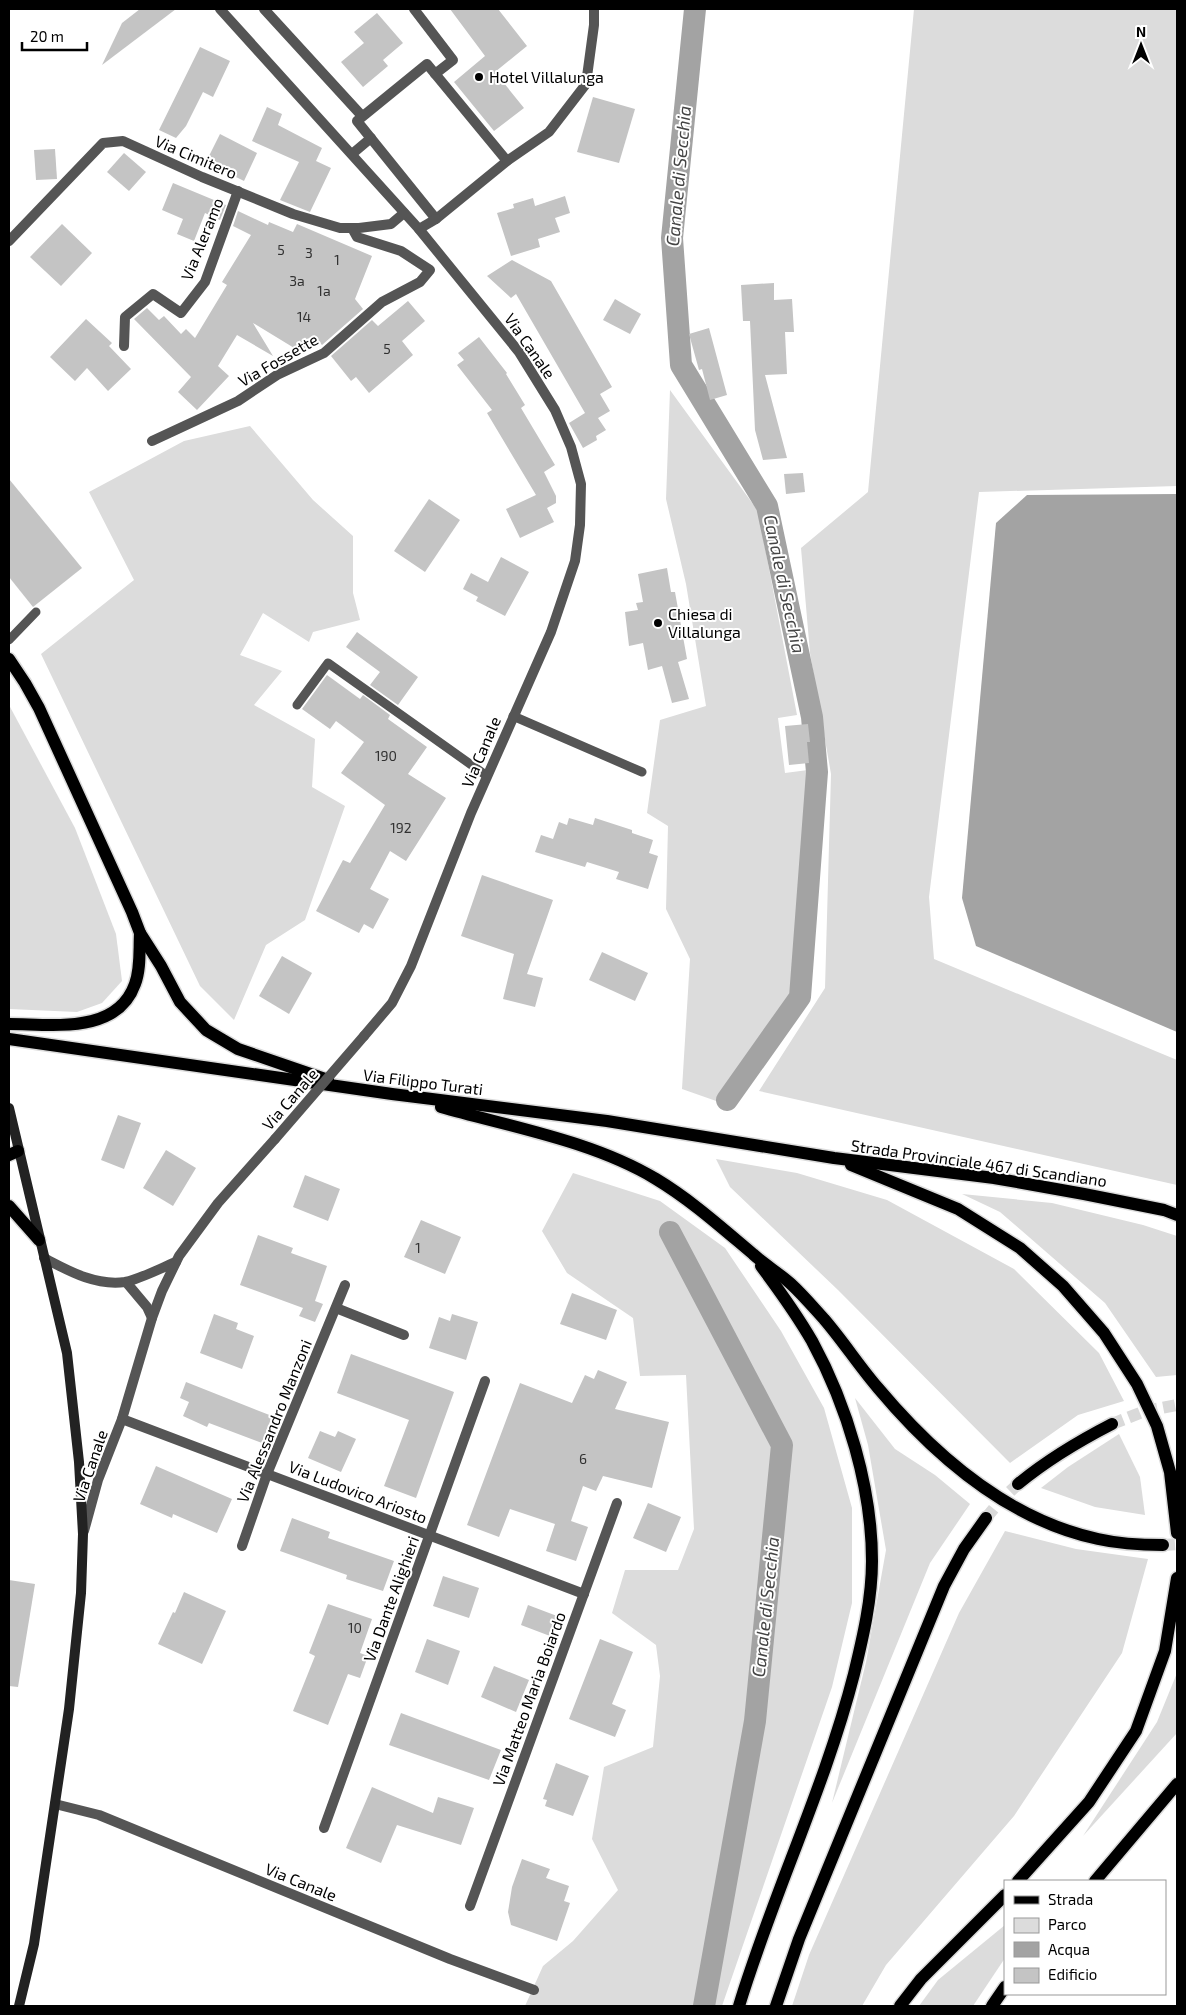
<svg xmlns="http://www.w3.org/2000/svg" width="1186" height="2015" viewBox="0 0 1186 2015" font-family="'Exo 2',sans-serif">
  <style>
    .green { fill: #dcdcdc }
    .water { fill: #a3a3a3 }
    .lines { fill: none; stroke-linecap: round; stroke-linejoin: round }
    .canal { stroke: #a3a3a3; stroke-width: 22 }
    .building { fill: #c4c4c4 }
    .primary-tunnel { stroke: #d9d9d9; stroke-width: 12; stroke-dasharray: 12 6; stroke-linecap: butt }
    .primary-casing { stroke: #dbdbdb; stroke-width: 15 }
    .lane { stroke: #555; stroke-width: 9 }
    .street { stroke: #555; stroke-width: 10 }
    .secondary { stroke: #222; stroke-width: 10 }
    .primary { stroke: #000; stroke-width: 12 }
    .street-bridge { stroke: #555; stroke-width: 10 }
    .poi-dot { fill: #000; stroke: #fff; stroke-width: 2 }
    .labels { text-anchor: middle; stroke-width: 4; stroke-linejoin: round; paint-order: stroke }
    .number-label { font-size: 14px; fill: #313131 }
    .poi-label { font-size: 16px; fill: #000; stroke: #fff; text-anchor: start }
    .street-label { font-size: 16px; fill: #000; stroke: #fff }
    .water-label { font-size: 18px; font-style: italic; fill: #444; stroke: #fff }
  </style>
  <rect width="100%" height="100%" fill="#fff"/>
  <g class="green">
    <path d="M 914,9 L 1177,9 L 1177,486 L 979,492 L 929,897 L 934,959 L 1177,1060 L 1177,1185 L 759,1091 L 825,988 L 831,774 L 810,653 L 801,548 L 868,492 Z"/>
    <path d="M 670,390 L 758,511 L 797,715 L 778,718 L 785,773 L 808,770 L 793,996 L 719,1102 L 682,1089 L 690,959 L 666,909 L 668,826 L 647,813 L 660,720 L 706,706 L 686,584 L 666,499 Z"/>
    <path d="M 250,426 L 313,500 L 353,536 L 353,593 L 360,620 L 313,632 L 309,642 L 263,613 L 240,655 L 282,671 L 254,705 L 315,739 L 312,787 L 345,806 L 305,920 L 266,945 L 234,1020 L 200,986 L 41,654 L 134,580 L 89,492 L 184,441 Z"/>
    <path d="M 9,705 L 75,828 L 116,934 L 122,981 L 102,1003 L 77,1012 L 9,1009 Z"/>
    <path d="M 716,1159 L 797,1173 L 887,1200 L 1014,1269 L 1099,1353 L 1124,1401 L 1078,1415 L 1010,1463 L 838,1290 L 730,1187 Z"/>
    <path d="M 573,1173 L 660,1201 L 725,1248 L 781,1331 L 824,1408 L 852,1508 L 852,1603 L 832,1687 L 722,2006 L 525,2006 L 543,1966 L 573,1941 L 618,1890 L 592,1839 L 604,1767 L 653,1747 L 660,1676 L 656,1645 L 612,1613 L 625,1570 L 678,1570 L 694,1529 L 686,1375 L 640,1376 L 633,1318 L 567,1273 L 542,1231 Z"/>
    <path d="M 962,1194 L 1052,1203 L 1143,1225 L 1177,1236 L 1177,1375 L 1156,1377 L 1105,1303 L 1000,1212 Z"/>
    <path d="M 855,1398 L 895,1449 L 935,1475 L 970,1504 L 930,1563 L 832,1803 L 866,1662 L 886,1550 L 868,1445 Z"/>
    <path d="M 1119,1434 L 1140,1477 L 1145,1515 L 1095,1507 L 1041,1488 L 1068,1467 Z"/>
    <path d="M 1005,1531 L 1076,1549 L 1148,1559 L 1122,1653 L 1014,1816 L 886,1965 L 862,2006 L 792,2006 L 809,1955 L 959,1613 Z"/>
    <path d="M 1177,1673 L 1177,1733 L 1083,1836 L 1157,1722 Z"/>
    <path d="M 1005,1925 L 1005,1958 L 973,2006 L 919,2006 L 938,1980 Z"/>
  </g>
  <path class="water" d="M 1177,494 L 1177,1032 L 976,946 L 962,898 L 996,523 L 1027,495 Z"/>
  <g class="lines">
    <g class="canal">
      <path d="M 695,9 L 672,238 L 681,365 L 767,506 L 812,717 L 817,772 L 800,997 L 727,1100"/>
      <path d="M 670,1232 L 782,1445 L 755,1721 L 704,2006"/>
    </g>
  </g>
  <g class="building">
    <path d="M 140,9 L 176,9 L 102,65 L 122,23 Z"/>
    <path d="M 450,9 L 498,9 L 527,46 L 495,72 L 524,108 L 494,131 L 454,82 L 485,56 Z"/>
    <path d="M 377,13 L 403,43 L 383,60 L 388,66 L 363,87 L 341,62 L 364,43 L 354,32 Z"/>
    <path d="M 200,47 L 230,61 L 213,97 L 203,92 L 186,126 L 176,138 L 159,130 Z"/>
    <path d="M 593,97 L 635,109 L 619,163 L 577,152 Z"/>
    <path d="M 267,107 L 282,114 L 278,125 L 322,148 L 316,161 L 331,168 L 310,212 L 280,200 L 299,162 L 252,141 Z"/>
    <path d="M 220,134 L 257,153 L 244,181 L 206,162 Z"/>
    <path d="M 55,149 L 57,179 L 36,180 L 34,150 Z"/>
    <path d="M 124,153 L 146,172 L 129,191 L 107,172 Z"/>
    <path d="M 173,183 L 226,205 L 220,220 L 205,213 L 194,241 L 177,234 L 183,219 L 162,210 Z"/>
    <path d="M 565,196 L 570,213 L 555,218 L 560,232 L 538,239 L 540,247 L 511,256 L 497,213 L 514,208 L 513,204 L 533,198 L 535,206 Z"/>
    <path d="M 238,211 L 268,225 L 269,222 L 293,232 L 297,224 L 372,256 L 355,299 L 363,309 L 322,345 L 314,336 L 304,354 L 253,323 L 273,356 L 237,335 L 218,366 L 229,376 L 197,410 L 178,392 L 191,377 L 134,319 L 147,308 L 159,320 L 164,316 L 181,334 L 186,329 L 195,338 L 227,285 L 222,282 L 251,235 L 233,226 Z"/>
    <path d="M 62,224 L 92,253 L 61,286 L 30,257 Z"/>
    <path d="M 512,260 L 551,281 L 612,387 L 600,394 L 610,411 L 598,418 L 606,430 L 596,436 L 597,440 L 583,448 L 569,423 L 585,413 L 516,294 L 511,298 L 487,276 Z"/>
    <path d="M 774,283 L 774,300 L 792,299 L 794,332 L 785,332 L 787,374 L 765,375 L 787,458 L 763,460 L 755,430 L 750,321 L 743,321 L 741,285 Z"/>
    <path d="M 615,299 L 641,314 L 630,334 L 603,320 Z"/>
    <path d="M 408,301 L 425,321 L 402,341 L 413,355 L 369,393 L 356,377 L 351,381 L 331,356 L 372,320 L 378,326 Z"/>
    <path d="M 86,319 L 112,343 L 109,346 L 131,369 L 108,391 L 87,368 L 75,381 L 50,357 Z"/>
    <path d="M 709,328 L 727,395 L 710,400 L 702,369 L 699,370 L 689,334 Z"/>
    <path d="M 479,337 L 507,373 L 506,374 L 525,405 L 521,408 L 555,465 L 544,472 L 556,496 L 556,503 L 547,508 L 554,522 L 520,538 L 506,509 L 536,495 L 487,413 L 492,410 L 457,365 L 464,360 L 458,353 Z"/>
    <path d="M 803,473 L 805,492 L 786,494 L 784,474 Z"/>
    <path d="M 9,479 L 82,568 L 33,607 L 9,577 Z"/>
    <path d="M 429,499 L 460,520 L 425,572 L 394,551 Z"/>
    <path d="M 501,557 L 529,572 L 505,616 L 476,601 L 478,597 L 463,589 L 471,573 L 488,582 Z"/>
    <path d="M 667,568 L 671,592 L 675,592 L 687,659 L 678,662 L 689,699 L 672,703 L 662,666 L 648,670 L 643,643 L 629,646 L 625,612 L 638,610 L 636,603 L 643,602 L 638,574 Z"/>
    <path d="M 357,632 L 418,677 L 398,705 L 370,685 L 380,672 L 346,647 Z"/>
    <path d="M 327,675 L 360,699 L 363,695 L 390,715 L 388,719 L 427,747 L 408,774 L 446,798 L 406,861 L 390,851 L 370,889 L 389,899 L 373,929 L 364,924 L 359,933 L 316,911 L 343,860 L 350,863 L 385,805 L 341,773 L 364,742 L 336,721 L 330,729 L 302,709 Z"/>
    <path d="M 808,724 L 810,742 L 807,742 L 809,763 L 789,765 L 785,726 Z"/>
    <path d="M 569,818 L 593,825 L 595,818 L 632,830 L 632,833 L 653,840 L 649,853 L 658,856 L 648,889 L 616,879 L 619,872 L 587,862 L 585,867 L 535,852 L 541,835 L 553,839 L 559,822 L 567,825 Z"/>
    <path d="M 482,875 L 553,900 L 527,974 L 543,978 L 535,1007 L 503,999 L 514,954 L 461,936 Z"/>
    <path d="M 602,952 L 648,973 L 635,1001 L 589,980 Z"/>
    <path d="M 282,956 L 312,973 L 289,1014 L 259,996 Z"/>
    <path d="M 118,1115 L 141,1123 L 124,1169 L 101,1160 Z"/>
    <path d="M 166,1150 L 196,1168 L 173,1206 L 143,1188 Z"/>
    <path d="M 305,1175 L 340,1189 L 328,1221 L 293,1207 Z"/>
    <path d="M 421,1220 L 461,1237 L 445,1274 L 404,1257 Z"/>
    <path d="M 258,1235 L 293,1248 L 291,1253 L 327,1266 L 315,1301 L 323,1304 L 315,1322 L 299,1316 L 303,1308 L 240,1285 Z"/>
    <path d="M 572,1293 L 617,1310 L 606,1340 L 560,1324 Z"/>
    <path d="M 214,1314 L 238,1323 L 236,1329 L 254,1336 L 242,1369 L 200,1353 Z"/>
    <path d="M 452,1314 L 478,1322 L 466,1360 L 429,1348 L 439,1317 L 450,1321 Z"/>
    <path d="M 351,1354 L 454,1392 L 416,1498 L 384,1486 L 409,1420 L 337,1393 Z"/>
    <path d="M 598,1370 L 627,1382 L 615,1409 L 669,1422 L 652,1488 L 603,1476 L 596,1491 L 583,1486 L 571,1521 L 588,1527 L 576,1561 L 546,1551 L 555,1524 L 510,1509 L 499,1537 L 467,1525 L 520,1383 L 572,1403 L 585,1375 L 594,1379 Z"/>
    <path d="M 186,1382 L 272,1416 L 262,1443 L 209,1423 L 207,1427 L 183,1416 L 189,1402 L 180,1398 Z"/>
    <path d="M 320,1431 L 335,1437 L 338,1431 L 356,1439 L 341,1472 L 308,1458 Z"/>
    <path d="M 156,1466 L 232,1499 L 217,1533 L 173,1514 L 172,1518 L 140,1504 Z"/>
    <path d="M 648,1503 L 681,1517 L 666,1552 L 633,1538 Z"/>
    <path d="M 292,1518 L 330,1532 L 328,1538 L 394,1561 L 383,1591 L 346,1579 L 347,1575 L 280,1551 Z"/>
    <path d="M 443,1576 L 479,1588 L 469,1618 L 433,1606 Z"/>
    <path d="M 9,1580 L 35,1584 L 18,1687 L 9,1686 Z"/>
    <path d="M 184,1592 L 226,1611 L 202,1664 L 158,1644 L 173,1612 L 175,1613 Z"/>
    <path d="M 328,1604 L 372,1619 L 360,1653 L 368,1656 L 360,1678 L 348,1674 L 328,1725 L 293,1711 L 315,1656 L 309,1653 Z"/>
    <path d="M 528,1605 L 557,1616 L 550,1636 L 521,1625 Z"/>
    <path d="M 427,1639 L 460,1651 L 448,1685 L 415,1672 Z"/>
    <path d="M 600,1639 L 633,1652 L 612,1704 L 626,1710 L 615,1737 L 569,1719 Z"/>
    <path d="M 494,1666 L 529,1680 L 516,1712 L 481,1697 Z"/>
    <path d="M 401,1713 L 501,1750 L 489,1780 L 389,1745 Z"/>
    <path d="M 556,1763 L 589,1776 L 573,1816 L 545,1806 L 547,1800 L 543,1799 Z"/>
    <path d="M 372,1787 L 433,1813 L 438,1797 L 474,1808 L 461,1845 L 397,1825 L 381,1863 L 346,1848 Z"/>
    <path d="M 522,1859 L 550,1869 L 546,1878 L 569,1886 L 564,1901 L 570,1903 L 557,1941 L 511,1925 L 508,1912 L 512,1887 Z"/>
  </g>
  <g class="lines">
    <g class="primary-tunnel">
      <path d="M 1112,1424 L 1145,1411 L 1177,1405"/>
      <path d="M 986,1518 L 1000,1501 L 1018,1484"/>
      <path d="M 1163,1545 L 1177,1544"/>
    </g>
    <g class="primary-casing">
      <g id="primary">
        <path d="M 9,659 L 25,683 L 39,708 L 132,912 L 140,933 L 161,966 L 180,1002 L 206,1030 L 238,1049 L 328,1080"/>
        <path d="M 9,1024 C 52,1024 117,1035 135,984 C 141,968 139,950 140,933"/>
        <path d="M 9,1039 L 392,1094 L 607,1121 L 834,1158 L 994,1178 L 1084,1194 L 1164,1210 L 1177,1215"/>
        <path d="M 441,1107 C 511,1127 593,1141 656,1179 C 691,1200 722,1228 753,1254 C 765,1265 779,1273 791,1284 C 803,1295 813,1307 824,1319 C 843,1341 859,1366 878,1388 C 935,1456 1009,1520 1098,1539 C 1120,1544 1141,1545 1163,1545"/>
        <path d="M 9,1155 L 18,1151"/>
        <path d="M 851,1165 L 958,1209 L 1020,1248 L 1063,1286 L 1104,1333 L 1137,1384 L 1157,1426 L 1170,1472 L 1177,1533"/>
        <path d="M 9,1206 L 39,1240"/>
        <path d="M 1018,1484 C 1047,1460 1079,1441 1112,1424"/>
        <path d="M 1018,1881 L 1089,1802 L 1136,1731 L 1165,1651 L 1177,1578"/>
        <path d="M 1095,1881 L 1177,1784"/>
        <path d="M 739,2006 C 773,1894 825,1787 854,1674 C 863,1637 872,1599 872,1561 C 872,1488 847,1405 812,1341 C 797,1315 779,1290 761,1266"/>
        <path d="M 776,2006 L 799,1939 L 944,1586 L 964,1549 L 986,1518"/>
        <path d="M 900,2006 L 921,1979 L 1005,1895"/>
        <path d="M 992,2006 L 1005,1987"/>
      </g>
    </g>
    <g class="lane">
      <path d="M 9,640 L 36,612"/>
      <path d="M 297,705 L 328,663 L 487,776"/>
      <path d="M 513,716 L 642,772"/>
    </g>
    <g class="street">
      <path d="M 220,9 L 419,229 L 519,352 L 555,410 L 571,447 L 581,484 L 580,525 L 575,561 L 551,632 L 471,813 L 411,966 L 392,1003 L 364,1036"/>
      <path d="M 264,9 L 362,116"/>
      <path d="M 414,9 L 453,60 L 435,74"/>
      <path d="M 427,64 L 507,161 L 436,219 L 357,121 Z"/>
      <path d="M 352,154 L 371,138"/>
      <path d="M 507,161 L 549,132 L 586,84 L 594,25 L 594,9"/>
      <path d="M 419,229 L 436,219"/>
      <path d="M 9,241 L 103,143 L 123,141 L 202,177 L 293,214 L 340,228 L 359,228 L 391,224 L 404,213"/>
      <path d="M 124,346 L 125,317 L 153,294 L 181,313 L 205,282 L 238,191"/>
      <path d="M 152,441 L 238,401 L 277,375 L 324,353 L 382,302 L 420,282 L 430,270 L 401,251 L 357,237 L 352,228"/>
      <path d="M 44,1258 C 69,1271 95,1286 125,1282 C 140,1279 161,1268 176,1262"/>
      <path d="M 126,1282 L 147,1307 L 152,1318"/>
      <path d="M 336,1308 L 404,1335"/>
      <path d="M 122,1419 L 584,1594"/>
      <path d="M 84,1531 L 98,1480 L 122,1419 L 152,1318 L 162,1291 L 179,1256 L 218,1203 L 275,1139"/>
      <path d="M 242,1546 L 267,1474 L 345,1285"/>
      <path d="M 55,1804 L 99,1815 L 450,1959 L 534,1990"/>
      <path d="M 324,1828 L 485,1381"/>
      <path d="M 470,1906 L 617,1503"/>
    </g>
    <path class="secondary" d="M 9,1108 L 67,1353 L 79,1462 L 83,1534 L 81,1593 L 69,1709 L 34,1944 L 19,2006"/>
    <use href="#primary" class="primary"/>
    <path class="street-bridge" d="M 275,1139 L 364,1036"/>
  </g>
  <g class="poi-dot">
    <circle cx="479" cy="77" r="5"/>
    <circle cx="658" cy="623" r="5"/>
  </g>
  <g class="labels">
    <g class="number-label">
      <text x="281" y="255">5</text>
      <text x="309" y="258">3</text>
      <text x="337" y="265">1</text>
      <text x="297" y="286">3a</text>
      <text x="324" y="296">1a</text>
      <text x="304" y="322">14</text>
      <text x="387" y="354">5</text>
      <text x="386" y="761">190</text>
      <text x="401" y="833">192</text>
      <text x="418" y="1253">1</text>
      <text x="583" y="1464">6</text>
      <text x="355" y="1633">10</text>
    </g>
    <g class="poi-label">
      <text x="489" y="83">Hotel Villalunga</text>
      <text x="668" y="620">Chiesa di<tspan x="668" dy="18">Villalunga</tspan></text>
    </g>
    <g class="street-label">
      <text transform="translate(196 157) rotate(23)" y="6">Via Cimitero</text>
      <text transform="translate(202 239) rotate(-68)" y="6">Via Aleramo</text>
      <text transform="translate(530 346) rotate(55)" y="6">Via Canale</text>
      <text transform="translate(278 360) rotate(-30)" y="6">Via Fossette</text>
      <text transform="translate(481 752) rotate(-67)" y="6">Via Canale</text>
      <text transform="translate(423 1082) rotate(7)" y="6">Via Filippo Turati</text>
      <text transform="translate(290 1099) rotate(-49)" y="6">Via Canale</text>
      <text transform="translate(979 1163) rotate(8)" y="6">Strada Provinciale 467 di Scandiano</text>
      <text transform="translate(274 1421) rotate(-68)" y="6">Via Alessandro Manzoni</text>
      <text transform="translate(90 1466) rotate(-71)" y="6">Via Canale</text>
      <text transform="translate(358 1492) rotate(21)" y="6">Via Ludovico Ariosto</text>
      <text transform="translate(391 1599) rotate(-70)" y="6">Via Dante Alighieri</text>
      <text transform="translate(529 1699) rotate(-70)" y="6">Via Matteo Maria Boiardo</text>
      <text transform="translate(301 1882) rotate(22)" y="6">Via Canale</text>
    </g>
    <g class="water-label">
      <text transform="translate(679 176) rotate(-85)" y="6">Canale di Secchia</text>
      <text transform="translate(784 584) rotate(78)" y="6">Canale di Secchia</text>
      <text transform="translate(766 1607) rotate(-84)" y="6">Canale di Secchia</text>
    </g>
  </g>
  <rect width="1186" height="2015" fill="none" stroke="#000000" stroke-width="20"/>
  <rect x="1004" y="1880" width="162" height="115" fill="#ffffff" stroke="#999999"/>
  <rect x="1014" y="1896" width="25" height="8" fill="#000000" stroke="#999999"/>
  <text x="1048" y="1905" font-size="15" fill="#000000">Strada</text>
  <rect x="1014" y="1918" width="25" height="15" fill="#dcdcdc" stroke="#999999"/>
  <text x="1048" y="1930" font-size="15" fill="#000000">Parco</text>
  <rect x="1014" y="1942" width="25" height="15" fill="#a3a3a3" stroke="#999999"/>
  <text x="1048" y="1955" font-size="15" fill="#000000">Acqua</text>
  <rect x="1014" y="1968" width="25" height="15" fill="#c4c4c4" stroke="#999999"/>
  <text x="1048" y="1980" font-size="15" fill="#000000">Edificio</text>
  <g transform="translate(1141 45)" stroke="#ffffff" stroke-width="4" paint-order="stroke">
  <path d="M0-4L9 19L0 12L-9 19Z" fill="#000000"/>
  <text y="-8" font-size="14" font-weight="bold" text-anchor="middle" fill="#000000">N</text>
  </g>
  <path d="M22 42v8h65v-8" fill="none" stroke="#000000" stroke-width="2.5"/>
  <text x="30" y="42" font-size="15" fill="#000000" stroke="#ffffff" stroke-width="4" paint-order="stroke">20 m</text>
</svg>
